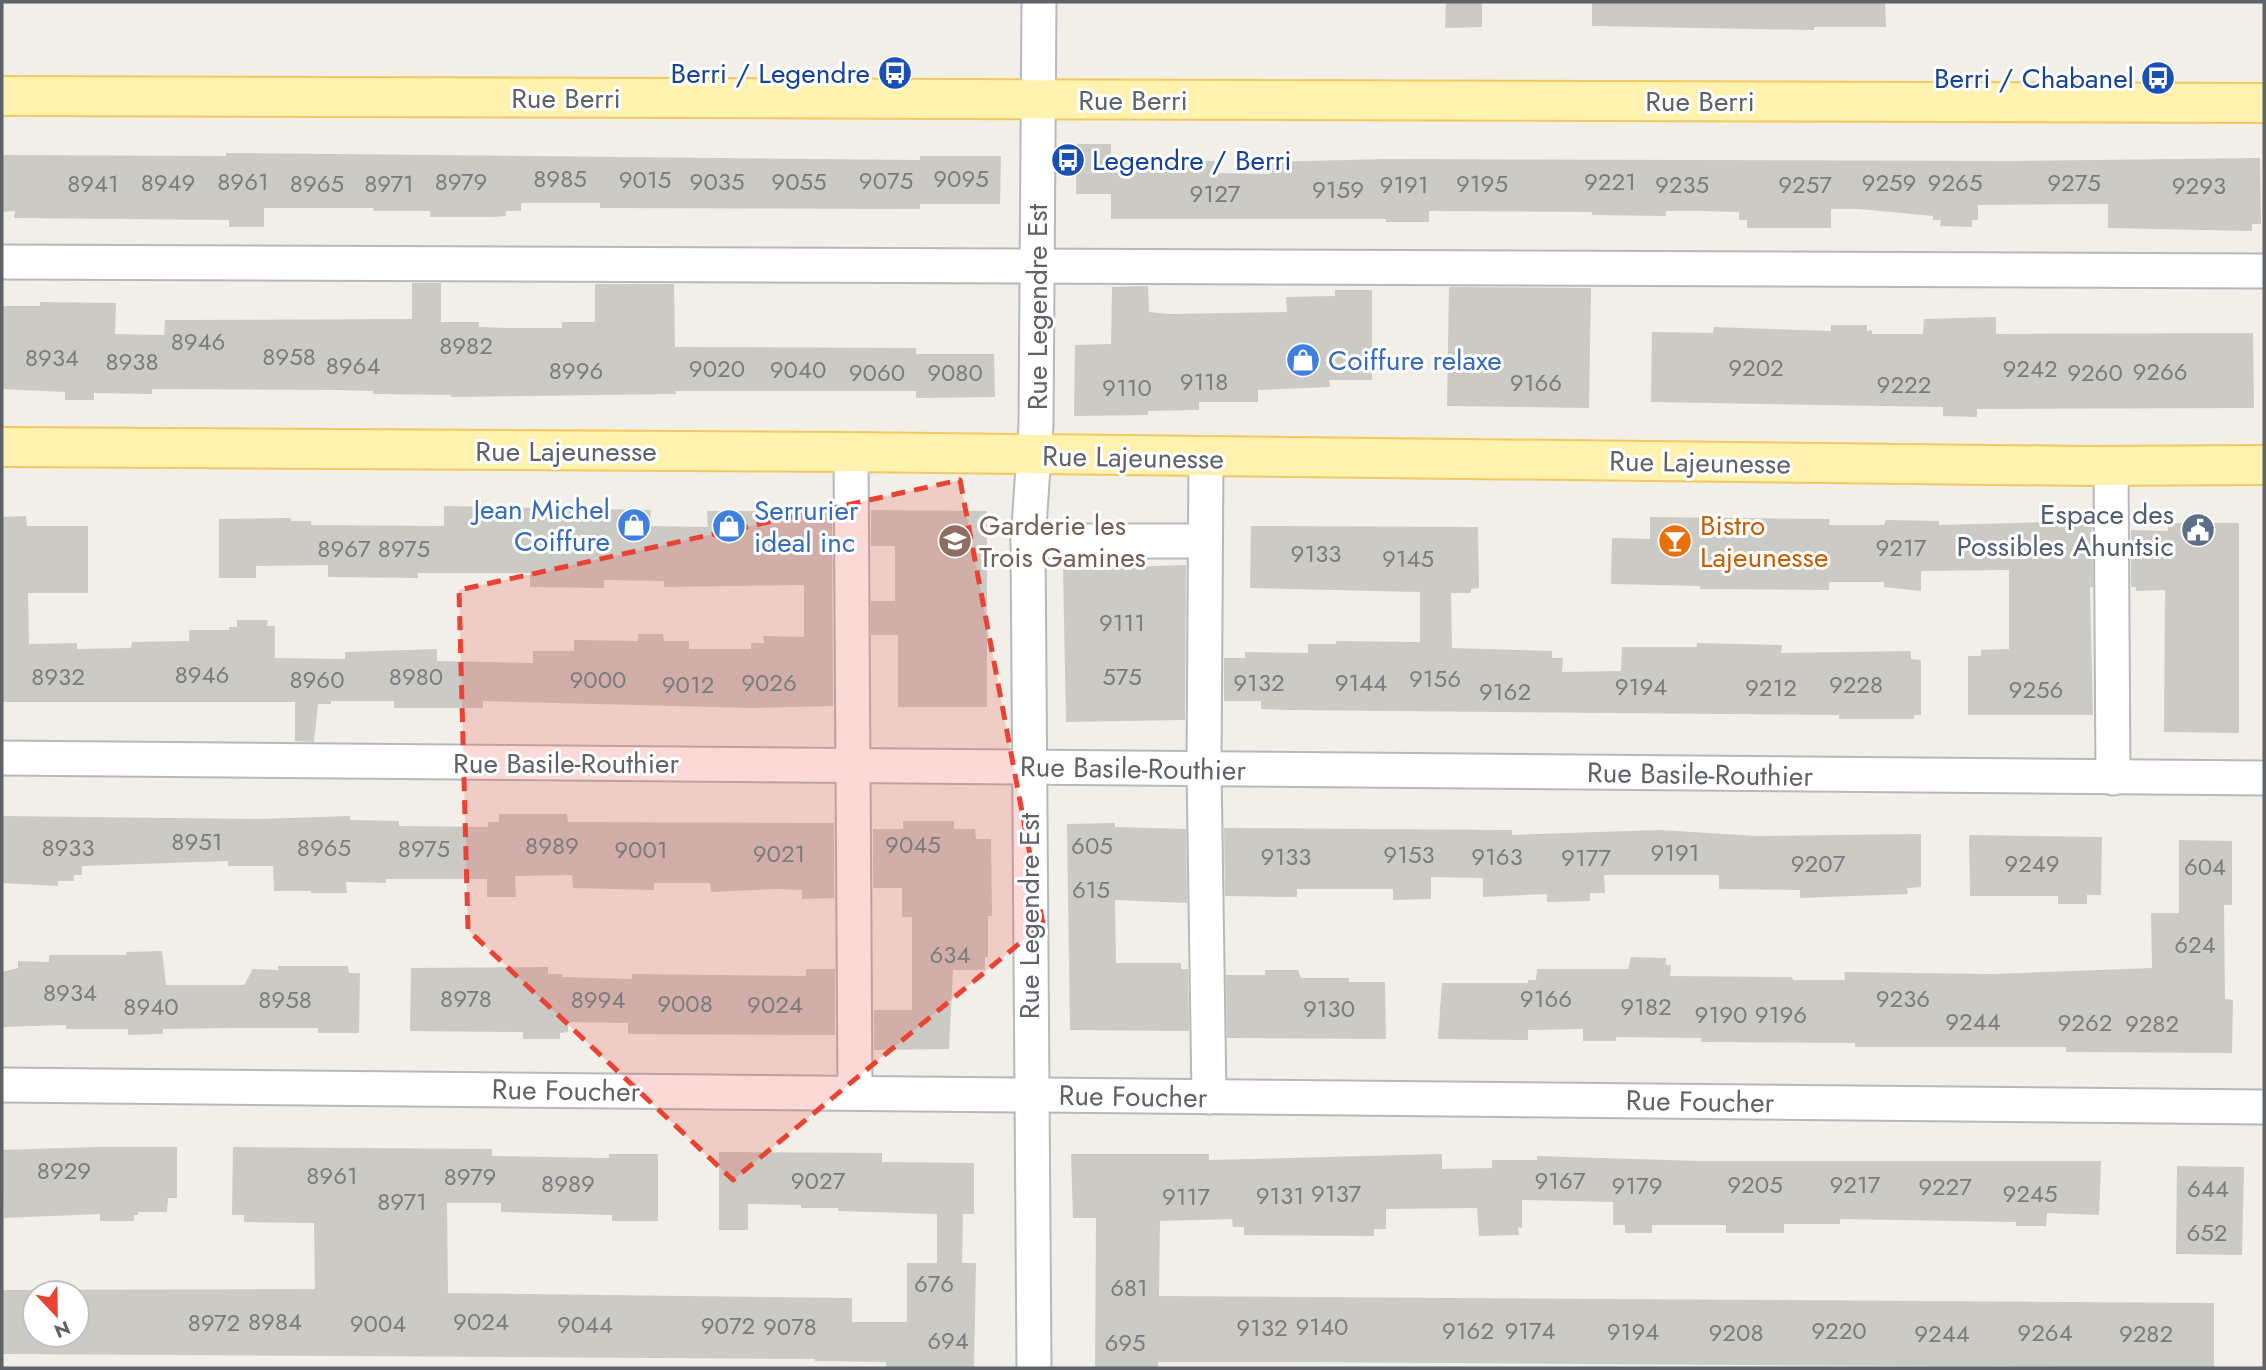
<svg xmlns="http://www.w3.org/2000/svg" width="2266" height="1370" viewBox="0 0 2266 1370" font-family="Jost,sans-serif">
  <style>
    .building { fill: #cccac5; fill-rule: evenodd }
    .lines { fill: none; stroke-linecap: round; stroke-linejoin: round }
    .minor-casing { stroke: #b5b8bc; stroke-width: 37 }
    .major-casing { stroke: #f2c960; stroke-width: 42 }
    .minor { stroke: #fff; stroke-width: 33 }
    .major { stroke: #fff2af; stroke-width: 38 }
    .marked { fill: #ea4335; fill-opacity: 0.2; stroke: #ea4335; stroke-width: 5; stroke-dasharray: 14 9; stroke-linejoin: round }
    .labels { text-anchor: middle; stroke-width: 6; stroke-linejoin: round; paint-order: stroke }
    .number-label { font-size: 24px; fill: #7a7d7f }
    .transit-label { font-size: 28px; fill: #164399; stroke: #fff; text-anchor: end }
    .street-label { font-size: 28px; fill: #5f6368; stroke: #fff }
    .shop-label { font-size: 28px; fill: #366cbe; stroke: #fff; text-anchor: start }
    .service-label { font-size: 28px; fill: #4e5e75; stroke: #fff; text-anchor: end }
    .education-label { font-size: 28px; fill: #785e54; stroke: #fff; text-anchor: start }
    .food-label { font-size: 28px; fill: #c56008; stroke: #fff; text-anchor: start }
  </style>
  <rect width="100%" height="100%" fill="#f1efe8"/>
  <g class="building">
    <path d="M 1446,2 L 1482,2 L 1482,27 L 1445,28 Z"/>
    <path d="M 1592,2 L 1885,2 L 1886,27 L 1814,27 L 1814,30 L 1592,26 Z"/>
    <path d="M 1077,144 L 1111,144 L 1111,160 L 1215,161 L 1215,173 L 1270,174 L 1269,162 L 1386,159 L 2007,161 L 2260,158 L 2261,224 L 2252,224 L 2252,231 L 2108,228 L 2108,204 L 1978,205 L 1978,220 L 1972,220 L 1972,227 L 1940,226 L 1941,220 L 1933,220 L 1933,216 L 1859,209 L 1831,209 L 1831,228 L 1747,228 L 1747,220 L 1739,220 L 1739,212 L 1703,211 L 1666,211 L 1666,216 L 1592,215 L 1592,212 L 1429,211 L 1429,222 L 1386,222 L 1386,219 L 1111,219 L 1111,194 L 1076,194 Z"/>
    <path d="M 226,153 L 920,160 L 920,156 L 1001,156 L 1000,204 L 920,204 L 920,209 L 600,208 L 600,203 L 521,203 L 521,211 L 506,211 L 506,216 L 492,217 L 430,217 L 430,211 L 374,211 L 373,208 L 264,208 L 264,227 L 229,227 L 229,220 L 14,218 L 15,211 L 2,212 L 2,155 L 226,156 Z"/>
    <path d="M 412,283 L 441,283 L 441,322 L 479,322 L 479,327 L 512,328 L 562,328 L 562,322 L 595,322 L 595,284 L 674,284 L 675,347 L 916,348 L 916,354 L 994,354 L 995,397 L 916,398 L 916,391 L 675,391 L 676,394 L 451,397 L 451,395 L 373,394 L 373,391 L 339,390 L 152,389 L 152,394 L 94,393 L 94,400 L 65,400 L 65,392 L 2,389 L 2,306 L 40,306 L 40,302 L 116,303 L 115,334 L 164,335 L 165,320 L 412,319 Z"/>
    <path d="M 1148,286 L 1149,312 L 1168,314 L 1287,312 L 1286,297 L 1335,296 L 1335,290 L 1372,290 L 1372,380 L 1329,380 L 1330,387 L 1258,390 L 1258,402 L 1199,402 L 1199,410 L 1148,411 L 1148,415 L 1074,416 L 1075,345 L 1111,344 L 1112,287 Z"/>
    <path d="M 1449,287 L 1591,288 L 1589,408 L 1447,406 Z"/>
    <path d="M 1996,317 L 1996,334 L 2253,333 L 2254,408 L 1977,409 L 1977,417 L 1943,416 L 1943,407 L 1651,402 L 1652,332 L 1713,333 L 1714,327 L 1831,331 L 1831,325 L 1867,325 L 1867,331 L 1872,330 L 1872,334 L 1923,334 L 1924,319 Z"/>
    <path d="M 444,506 L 651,510 L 650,526 L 708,527 L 707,511 L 832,511 L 833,706 L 752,708 L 483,701 L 483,708 L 394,708 L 394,701 L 331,701 L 331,704 L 318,704 L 314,742 L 295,741 L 295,702 L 2,702 L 2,517 L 26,516 L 27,526 L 88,526 L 88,593 L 28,593 L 29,644 L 77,643 L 77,649 L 131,648 L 132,642 L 189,641 L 189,630 L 229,630 L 229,627 L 237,627 L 237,620 L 268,620 L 267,626 L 275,626 L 275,658 L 345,659 L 345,652 L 437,649 L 437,661 L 533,663 L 533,651 L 574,651 L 574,640 L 638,641 L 638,634 L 663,634 L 664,641 L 689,641 L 689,649 L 751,649 L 751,643 L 764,643 L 763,636 L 804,637 L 804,585 L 664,587 L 664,581 L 604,580 L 604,588 L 530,587 L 530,573 L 418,573 L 418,578 L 328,577 L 328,565 L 256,566 L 256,578 L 219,578 L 219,519 L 291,518 L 291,521 L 311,521 L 311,525 L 444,526 Z"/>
    <path d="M 871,510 L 987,511 L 987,707 L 898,707 L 898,635 L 871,635 L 871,601 L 895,601 L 895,546 L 871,546 Z"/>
    <path d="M 1650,517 L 1830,519 L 1829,525 L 1884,525 L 1886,520 L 1939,521 L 1939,525 L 2092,521 L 2093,587 L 2090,587 L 2093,715 L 1968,715 L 1968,656 L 1981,656 L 1981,650 L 2009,649 L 2009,570 L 1921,571 L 1921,591 L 1884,587 L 1884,582 L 1829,582 L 1829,590 L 1700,589 L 1700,586 L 1611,584 L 1612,538 L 1650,539 Z"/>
    <path d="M 2168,523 L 2239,523 L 2239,733 L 2164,732 L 2165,590 L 2136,591 L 2136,587 L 2131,587 L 2131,530 L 2168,531 Z"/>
    <path d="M 1251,526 L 1478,527 L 1479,588 L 1471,589 L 1471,593 L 1451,593 L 1452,648 L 1552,651 L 1552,658 L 1563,658 L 1562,672 L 1621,671 L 1622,647 L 1697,647 L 1697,643 L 1782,645 L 1781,653 L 1911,651 L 1911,659 L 1921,660 L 1921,715 L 1914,715 L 1914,719 L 1839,719 L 1839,715 L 1289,710 L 1261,709 L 1261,701 L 1224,701 L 1224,658 L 1245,658 L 1245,652 L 1308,653 L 1308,644 L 1336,644 L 1336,641 L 1420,642 L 1420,592 L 1250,588 Z"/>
    <path d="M 1186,565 L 1185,720 L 1066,722 L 1063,569 Z"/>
    <path d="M 499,814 L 567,814 L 568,822 L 834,823 L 834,898 L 802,899 L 802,890 L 777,889 L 711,892 L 710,883 L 654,883 L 654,890 L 573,888 L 572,875 L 515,876 L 516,897 L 487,897 L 487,879 L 386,879 L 386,883 L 346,882 L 347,893 L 311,893 L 311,891 L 274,891 L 273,866 L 228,866 L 228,861 L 82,866 L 82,875 L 74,875 L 74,881 L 58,881 L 58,886 L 2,883 L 2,816 L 260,819 L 350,816 L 350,820 L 399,821 L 399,826 L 488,827 L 488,822 L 499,822 Z"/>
    <path d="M 903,821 L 954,821 L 954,829 L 975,829 L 976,839 L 991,839 L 992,916 L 988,916 L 988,957 L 985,957 L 985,970 L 953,970 L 949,1049 L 874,1050 L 874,1010 L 912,1010 L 912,917 L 902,917 L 902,888 L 873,888 L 873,829 L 903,829 Z"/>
    <path d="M 1115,823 L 1115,827 L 1186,829 L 1187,903 L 1115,900 L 1116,963 L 1181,963 L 1181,969 L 1188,969 L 1189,1031 L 1070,1030 L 1067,824 Z"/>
    <path d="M 1224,828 L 1512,830 L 1512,835 L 1659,830 L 1757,836 L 1921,834 L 1921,887 L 1907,888 L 1908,894 L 1800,898 L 1800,890 L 1719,889 L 1719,875 L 1604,875 L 1605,893 L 1590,893 L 1590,901 L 1547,902 L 1547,894 L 1483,897 L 1483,878 L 1431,877 L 1431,899 L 1393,900 L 1393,889 L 1297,889 L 1297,897 L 1225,896 Z"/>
    <path d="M 1969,835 L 2102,837 L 2101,895 L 2087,895 L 2087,904 L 2058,904 L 2058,896 L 1970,896 Z"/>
    <path d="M 2179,840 L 2232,841 L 2232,905 L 2224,905 L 2225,999 L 2233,1000 L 2232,1053 L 2066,1052 L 2066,1047 L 1855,1047 L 1855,1043 L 1701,1042 L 1701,1038 L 1616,1037 L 1616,1041 L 1583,1041 L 1583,1029 L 1528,1030 L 1528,1040 L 1438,1039 L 1442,983 L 1528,983 L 1528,980 L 1536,980 L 1537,969 L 1628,969 L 1631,957 L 1666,958 L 1666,965 L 1671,965 L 1670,976 L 1792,977 L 1793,980 L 1845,980 L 1844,972 L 1991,974 L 2152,968 L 2151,913 L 2179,913 Z"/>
    <path d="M 162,951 L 166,985 L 244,985 L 253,969 L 278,970 L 278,966 L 348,966 L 349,973 L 360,973 L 359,1033 L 318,1033 L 318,1028 L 235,1028 L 163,1029 L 163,1034 L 128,1035 L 128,1029 L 66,1029 L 66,1025 L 2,1027 L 2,972 L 18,968 L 18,961 L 49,962 L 49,955 L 126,955 L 126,952 Z"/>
    <path d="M 548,967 L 548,974 L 562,974 L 562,977 L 632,979 L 632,974 L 806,976 L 806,969 L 835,969 L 835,1035 L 628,1034 L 628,1023 L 568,1022 L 568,1032 L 560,1033 L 560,1039 L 523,1039 L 523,1032 L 516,1032 L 410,1031 L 411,968 Z"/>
    <path d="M 1265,970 L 1298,970 L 1301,978 L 1349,978 L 1349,982 L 1385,982 L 1386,1039 L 1227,1038 L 1226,975 L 1265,975 Z"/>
    <path d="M 96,1147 L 177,1147 L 177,1198 L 168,1198 L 167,1212 L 138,1212 L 138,1215 L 134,1215 L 134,1221 L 100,1221 L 100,1214 L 4,1218 L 2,1150 Z"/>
    <path d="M 233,1147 L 492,1149 L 492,1156 L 609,1158 L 609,1154 L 658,1154 L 658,1221 L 612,1221 L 612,1215 L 501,1212 L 501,1203 L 447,1203 L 448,1293 L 852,1298 L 852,1322 L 907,1322 L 907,1263 L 937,1263 L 937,1214 L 838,1211 L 838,1208 L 801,1208 L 801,1205 L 748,1204 L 748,1230 L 719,1230 L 719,1152 L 882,1153 L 882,1162 L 974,1163 L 974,1214 L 963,1214 L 962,1263 L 976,1263 L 974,1368 L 886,1368 L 886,1362 L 815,1361 L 815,1359 L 2,1354 L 2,1290 L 315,1289 L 314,1223 L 244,1222 L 244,1215 L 232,1215 ZM 35,1293 L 77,1293 L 77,1335 L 35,1335 Z"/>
    <path d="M 1071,1154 L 1209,1154 L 1209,1160 L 1442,1154 L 1442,1169 L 1492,1168 L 1492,1160 L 1537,1160 L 1537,1156 L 1700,1161 L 2101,1161 L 2099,1215 L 2047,1213 L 2046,1226 L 2016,1226 L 2016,1222 L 1840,1219 L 1840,1224 L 1784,1224 L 1784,1233 L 1726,1233 L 1726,1225 L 1652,1225 L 1652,1233 L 1625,1233 L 1625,1225 L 1613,1225 L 1613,1202 L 1522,1200 L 1522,1228 L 1518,1227 L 1519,1235 L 1479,1236 L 1477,1208 L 1386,1209 L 1386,1229 L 1374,1229 L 1374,1236 L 1244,1235 L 1244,1227 L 1233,1227 L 1232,1219 L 1160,1221 L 1159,1296 L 2214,1303 L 2214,1368 L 1300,1362 L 1158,1362 L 1158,1368 L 1095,1368 L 1096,1218 L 1073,1218 Z"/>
    <path d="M 2177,1166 L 2244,1167 L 2242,1255 L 2176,1254 Z"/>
  </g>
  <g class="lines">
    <g class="minor-casing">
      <g id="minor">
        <path d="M 2,262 L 2264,271"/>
        <path d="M 851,452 L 855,1092"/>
        <path d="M 1206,458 L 1204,769 L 1209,1097"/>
        <path d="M 2111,466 L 2113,778"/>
        <path d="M 1028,541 L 1205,541"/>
        <path d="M 2,758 L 2264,778"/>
        <path d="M 2,1085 L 2264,1107"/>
        <path d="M 1034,1368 L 1028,541 L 1036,424 L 1039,2"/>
      </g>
    </g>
    <g class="major-casing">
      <g id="major">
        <path d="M 2,96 L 2264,103"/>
        <path d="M 2,447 L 851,452 L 2088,466 L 2264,465"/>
      </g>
    </g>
    <use href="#minor" class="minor"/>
    <use href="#major" class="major"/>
  </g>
  <path class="marked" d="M 960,480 L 1043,924 L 733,1180 L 468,930 L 459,590 Z"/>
  <defs>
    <g id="bus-disc" transform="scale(1.75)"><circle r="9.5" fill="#1a4fb4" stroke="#fff"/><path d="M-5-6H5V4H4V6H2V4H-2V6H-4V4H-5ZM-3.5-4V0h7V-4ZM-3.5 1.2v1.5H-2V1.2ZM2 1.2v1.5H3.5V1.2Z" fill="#fff"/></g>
    <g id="shop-disc" transform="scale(1.75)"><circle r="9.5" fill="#3f7fe0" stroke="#fff"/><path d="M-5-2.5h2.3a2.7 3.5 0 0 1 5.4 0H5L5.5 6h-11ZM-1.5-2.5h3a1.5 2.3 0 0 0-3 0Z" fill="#fff"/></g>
    <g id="civic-disc" transform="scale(1.75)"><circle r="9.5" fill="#5c6f8a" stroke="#fff"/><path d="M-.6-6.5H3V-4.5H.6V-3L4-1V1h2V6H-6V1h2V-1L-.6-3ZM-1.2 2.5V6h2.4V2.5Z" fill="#fff"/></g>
    <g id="school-disc" transform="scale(1.75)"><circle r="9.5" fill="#8d6e63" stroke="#fff"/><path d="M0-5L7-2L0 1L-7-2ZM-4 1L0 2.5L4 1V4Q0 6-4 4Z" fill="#fff"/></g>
    <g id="bar-disc" transform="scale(1.75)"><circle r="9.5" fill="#e8710a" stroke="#fff"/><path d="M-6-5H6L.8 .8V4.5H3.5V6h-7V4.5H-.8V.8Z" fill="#fff"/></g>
  </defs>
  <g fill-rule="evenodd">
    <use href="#bus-disc" x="895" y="73"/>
    <use href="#bus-disc" x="2158" y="78"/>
    <use href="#bus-disc" x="1068" y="160"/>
    <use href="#shop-disc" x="1303" y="360"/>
    <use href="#shop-disc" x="634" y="525"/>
    <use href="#shop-disc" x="729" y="526"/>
    <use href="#civic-disc" x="2198" y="530"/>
    <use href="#school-disc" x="955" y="541"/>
    <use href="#bar-disc" x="1675" y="541"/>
  </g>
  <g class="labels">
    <g class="number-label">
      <text x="560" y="187">8985</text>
      <text x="961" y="187">9095</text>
      <text x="645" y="188">9015</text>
      <text x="886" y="189">9075</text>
      <text x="243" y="190">8961</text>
      <text x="461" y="190">8979</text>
      <text x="717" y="190">9035</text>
      <text x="799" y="190">9055</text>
      <text x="1610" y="190">9221</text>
      <text x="168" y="191">8949</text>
      <text x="1889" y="191">9259</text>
      <text x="1955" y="191">9265</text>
      <text x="2074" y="191">9275</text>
      <text x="93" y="192">8941</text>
      <text x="317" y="192">8965</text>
      <text x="389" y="192">8971</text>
      <text x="1482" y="192">9195</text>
      <text x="1404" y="193">9191</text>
      <text x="1682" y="193">9235</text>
      <text x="1805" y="193">9257</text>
      <text x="2199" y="194">9293</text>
      <text x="1338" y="198">9159</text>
      <text x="1215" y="202">9127</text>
      <text x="198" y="350">8946</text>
      <text x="466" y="354">8982</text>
      <text x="289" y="365">8958</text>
      <text x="52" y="366">8934</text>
      <text x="132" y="370">8938</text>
      <text x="353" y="374">8964</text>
      <text x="1756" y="376">9202</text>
      <text x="717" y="377">9020</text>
      <text x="2030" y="377">9242</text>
      <text x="798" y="378">9040</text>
      <text x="576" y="379">8996</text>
      <text x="2160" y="380">9266</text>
      <text x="877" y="381">9060</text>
      <text x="955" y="381">9080</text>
      <text x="2095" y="381">9260</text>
      <text x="1204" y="390">9118</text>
      <text x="1536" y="391">9166</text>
      <text x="1904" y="393">9222</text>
      <text x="1127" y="396">9110</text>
      <text x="1901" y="556">9217</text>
      <text x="344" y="557">8967</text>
      <text x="404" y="557">8975</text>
      <text x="1316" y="562">9133</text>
      <text x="1408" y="567">9145</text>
      <text x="1122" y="631">9111</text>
      <text x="202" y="683">8946</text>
      <text x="58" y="685">8932</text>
      <text x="416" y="685">8980</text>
      <text x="1122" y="685">575</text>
      <text x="1435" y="687">9156</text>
      <text x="317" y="688">8960</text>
      <text x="598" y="688">9000</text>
      <text x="769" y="691">9026</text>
      <text x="1259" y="691">9132</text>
      <text x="1361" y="691">9144</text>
      <text x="688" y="693">9012</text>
      <text x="1856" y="693">9228</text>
      <text x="1641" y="695">9194</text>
      <text x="1771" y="696">9212</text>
      <text x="2036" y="698">9256</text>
      <text x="1505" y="700">9162</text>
      <text x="197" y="850">8951</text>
      <text x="913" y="853">9045</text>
      <text x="552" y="854">8989</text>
      <text x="1092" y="854">605</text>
      <text x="68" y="856">8933</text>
      <text x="324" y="856">8965</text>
      <text x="424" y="857">8975</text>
      <text x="641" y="858">9001</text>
      <text x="1675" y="861">9191</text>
      <text x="779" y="862">9021</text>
      <text x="1409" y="863">9153</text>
      <text x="1286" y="865">9133</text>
      <text x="1497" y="865">9163</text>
      <text x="1586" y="866">9177</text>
      <text x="1818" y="872">9207</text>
      <text x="2032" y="872">9249</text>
      <text x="2205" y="875">604</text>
      <text x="1091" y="898">615</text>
      <text x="2195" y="953">624</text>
      <text x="950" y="963">634</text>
      <text x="70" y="1001">8934</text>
      <text x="466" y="1007">8978</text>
      <text x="1546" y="1007">9166</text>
      <text x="1903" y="1007">9236</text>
      <text x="285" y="1008">8958</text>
      <text x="598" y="1008">8994</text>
      <text x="685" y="1012">9008</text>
      <text x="775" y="1013">9024</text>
      <text x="151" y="1015">8940</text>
      <text x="1646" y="1015">9182</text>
      <text x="1329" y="1017">9130</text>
      <text x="1721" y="1023">9190</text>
      <text x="1781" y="1023">9196</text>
      <text x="1973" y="1030">9244</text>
      <text x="2085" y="1031">9262</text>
      <text x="2152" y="1032">9282</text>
      <text x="64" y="1179">8929</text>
      <text x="332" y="1184">8961</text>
      <text x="470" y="1185">8979</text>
      <text x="818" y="1189">9027</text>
      <text x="1560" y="1189">9167</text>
      <text x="568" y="1192">8989</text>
      <text x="1755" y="1193">9205</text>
      <text x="1855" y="1193">9217</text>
      <text x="1637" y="1194">9179</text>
      <text x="1945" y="1195">9227</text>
      <text x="2208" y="1197">644</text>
      <text x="1336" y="1202">9137</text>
      <text x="2030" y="1202">9245</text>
      <text x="1280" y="1204">9131</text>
      <text x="1186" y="1205">9117</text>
      <text x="402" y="1210">8971</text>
      <text x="2207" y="1241">652</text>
      <text x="934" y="1292">676</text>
      <text x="1129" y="1296">681</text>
      <text x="275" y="1330">8984</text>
      <text x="481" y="1330">9024</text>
      <text x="214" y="1331">8972</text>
      <text x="378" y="1332">9004</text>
      <text x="585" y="1333">9044</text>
      <text x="728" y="1334">9072</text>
      <text x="790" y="1335">9078</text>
      <text x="1322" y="1335">9140</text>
      <text x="1262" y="1336">9132</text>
      <text x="1468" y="1339">9162</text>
      <text x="1530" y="1339">9174</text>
      <text x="1839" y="1339">9220</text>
      <text x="1633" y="1340">9194</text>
      <text x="1736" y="1341">9208</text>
      <text x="2045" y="1341">9264</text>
      <text x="1942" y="1342">9244</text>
      <text x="2146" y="1342">9282</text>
      <text x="948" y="1349">694</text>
      <text x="1125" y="1351">695</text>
    </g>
    <g class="transit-label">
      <text x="870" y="83">Berri / Legendre</text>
      <text x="2134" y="88">Berri / Chabanel</text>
      <text x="1092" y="170" text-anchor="start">Legendre / Berri</text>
    </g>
    <g class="street-label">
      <text x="566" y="108">Rue Berri</text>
      <text x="1133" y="110">Rue Berri</text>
      <text x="1700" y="111">Rue Berri</text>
      <text transform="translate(1037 307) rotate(-90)" y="10">Rue Legendre Est</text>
      <text x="566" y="461">Rue Lajeunesse</text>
      <text transform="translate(1133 457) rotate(1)" y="10">Rue Lajeunesse</text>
      <text transform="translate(1700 462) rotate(1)" y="10">Rue Lajeunesse</text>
      <text x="566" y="773">Rue Basile-Routhier</text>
      <text transform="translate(1133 768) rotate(1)" y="10">Rue Basile-Routhier</text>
      <text transform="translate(1700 774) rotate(1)" y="10">Rue Basile-Routhier</text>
      <text transform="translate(1029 916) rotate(-90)" y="10">Rue Legendre Est</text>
      <text transform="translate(566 1090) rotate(1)" y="10">Rue Foucher</text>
      <text transform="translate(1133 1096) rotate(1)" y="10">Rue Foucher</text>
      <text transform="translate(1700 1101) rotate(1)" y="10">Rue Foucher</text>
    </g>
    <g class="shop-label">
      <text x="1328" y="370">Coiffure relaxe</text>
      <text x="610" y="519" text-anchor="end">Jean Michel<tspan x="610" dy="32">Coiffure</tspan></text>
      <text x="754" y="520">Serrurier<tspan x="754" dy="32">ideal inc</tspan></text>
    </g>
    <g class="service-label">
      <text x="2174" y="524">Espace des<tspan x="2174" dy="32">Possibles Ahuntsic</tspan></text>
    </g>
    <g class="education-label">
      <text x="979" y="535">Garderie les<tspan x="979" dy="32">Trois Gamines</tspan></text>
    </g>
    <g class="food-label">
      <text x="1700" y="535">Bistro<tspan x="1700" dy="32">Lajeunesse</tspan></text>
    </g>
  </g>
  <rect width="2266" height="1370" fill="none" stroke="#5f6368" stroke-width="7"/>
  <g transform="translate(56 1314) rotate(158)"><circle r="33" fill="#ffffff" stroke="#bfc1c3" stroke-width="2"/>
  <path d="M0-5L12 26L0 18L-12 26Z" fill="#ea4335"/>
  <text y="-10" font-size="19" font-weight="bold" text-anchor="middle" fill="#5f6368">N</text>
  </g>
</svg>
